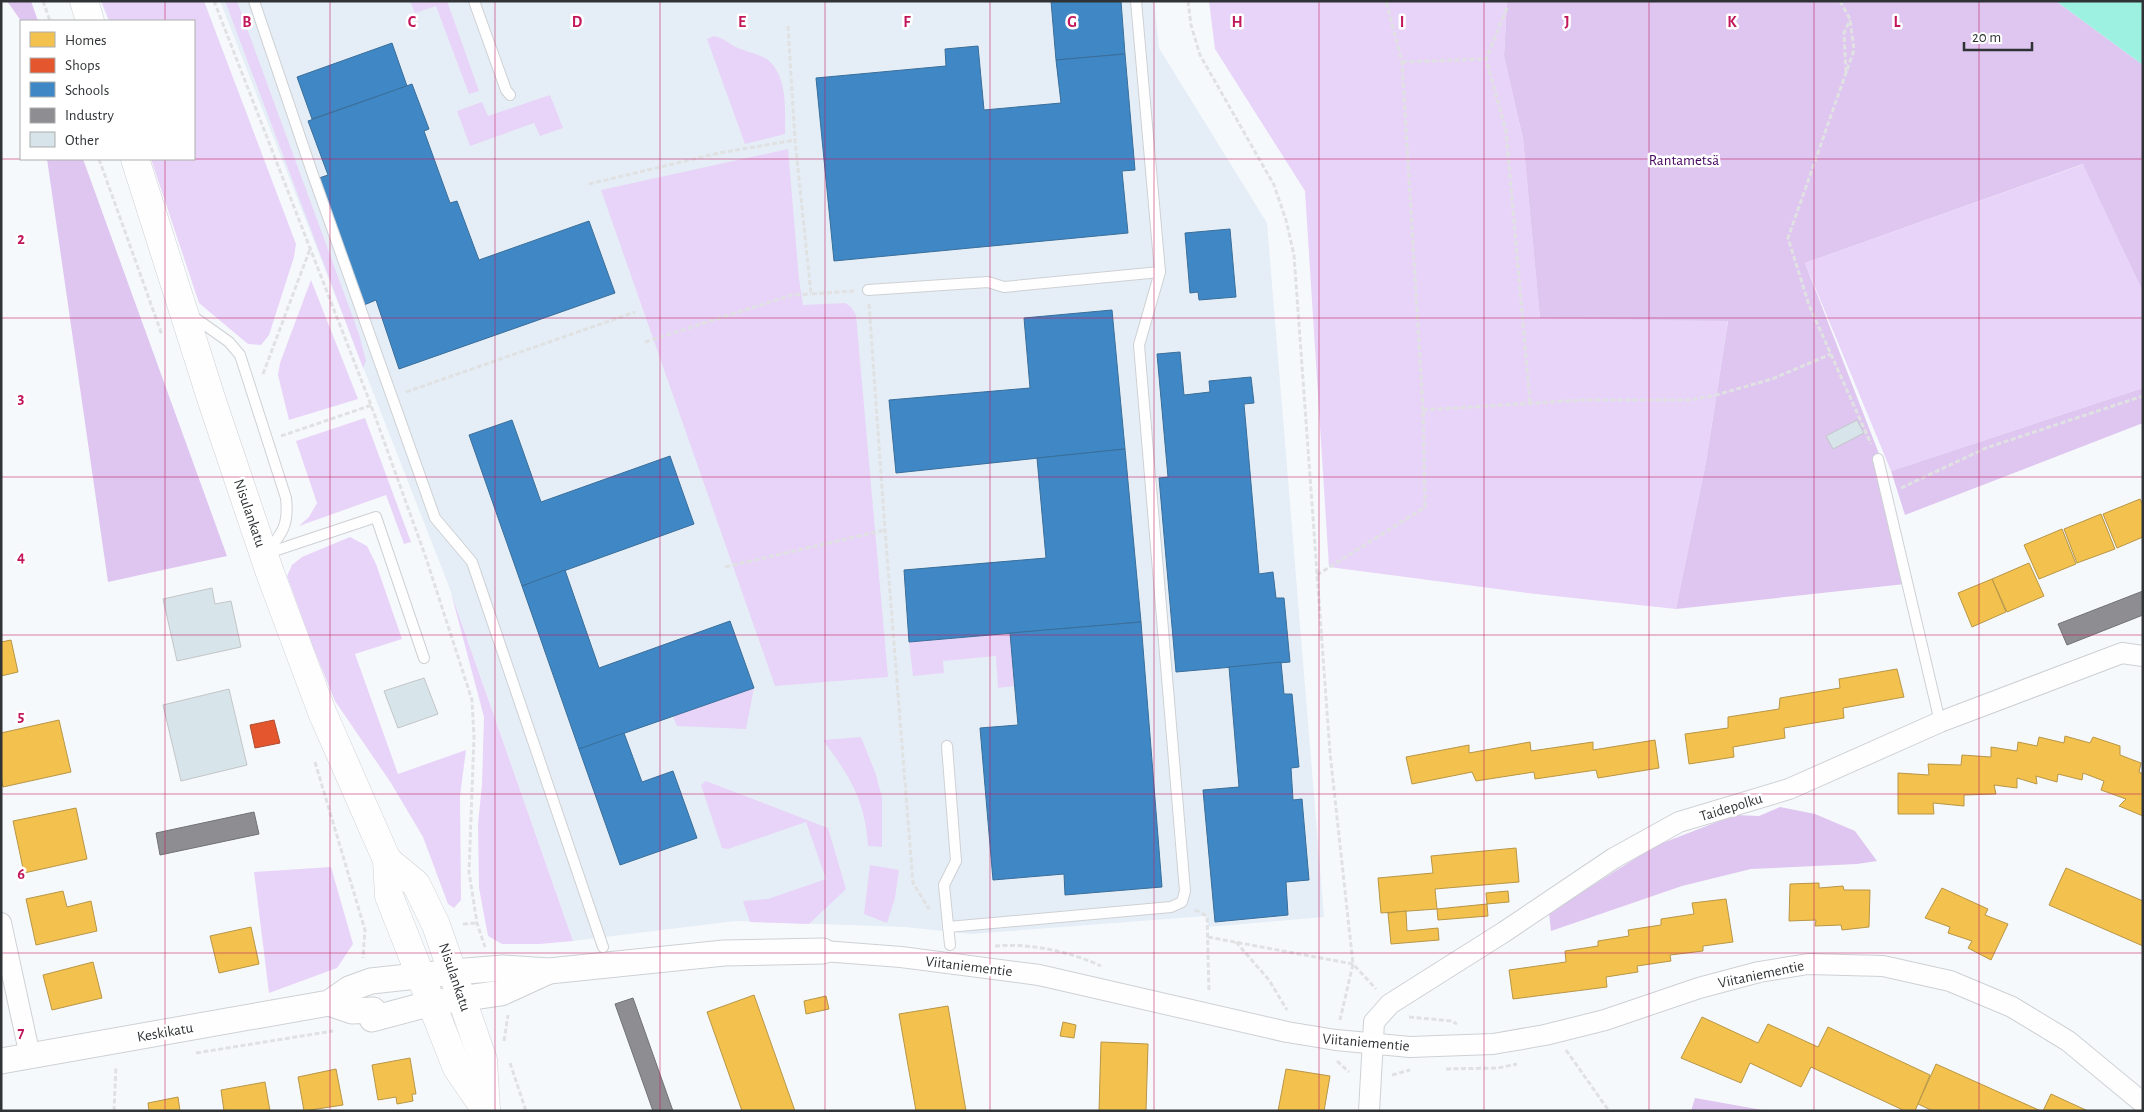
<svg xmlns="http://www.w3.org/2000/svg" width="2144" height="1112" viewBox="0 0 2144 1112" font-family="'Alegreya Sans',sans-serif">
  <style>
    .built { fill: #e5eef6 }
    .green { fill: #e8d4f8 }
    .forest { fill: #dec6f0 }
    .water { fill: #9cf1e1 }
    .homes { fill: #f2c14e; stroke: #b89646 }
    .shops { fill: #e4572e; stroke: #ae4c30 }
    .schools { fill: #3f88c5; stroke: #3a6e9a }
    .industry { fill: #8d8d92; stroke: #717276 }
    .building { fill: #d7e4e9; stroke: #c3c6c8 }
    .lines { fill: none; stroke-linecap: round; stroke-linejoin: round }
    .service-casing { stroke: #ced1d4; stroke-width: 12 }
    .minor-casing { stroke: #ced1d4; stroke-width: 22 }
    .tertiary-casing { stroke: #ced1d4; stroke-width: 27 }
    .secondary-casing { stroke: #ced1d4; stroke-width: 29 }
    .path { stroke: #e0e1e2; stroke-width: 3; stroke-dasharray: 5 2.5; stroke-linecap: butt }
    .service { stroke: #fefeff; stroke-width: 10 }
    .minor { stroke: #fefeff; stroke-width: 20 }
    .tertiary { stroke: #fefeff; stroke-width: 25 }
    .secondary { stroke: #fefeff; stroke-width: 28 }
    .grid { fill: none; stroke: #c2185b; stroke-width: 1; stroke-opacity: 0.55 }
    .labels { text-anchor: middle; stroke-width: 5; stroke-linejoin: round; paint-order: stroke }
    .park-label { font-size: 15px; fill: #460661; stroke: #fff }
    .street-label { font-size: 15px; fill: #303335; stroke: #fff }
    .grid-label { font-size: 16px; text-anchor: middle; font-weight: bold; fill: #c2185b; stroke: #fff; stroke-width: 5; stroke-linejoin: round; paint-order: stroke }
  </style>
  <rect width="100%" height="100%" fill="#f6f9fc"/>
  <path class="built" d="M 220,1 L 1154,1 L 1159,48 L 1267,223 L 1324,917 L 1208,927 L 1207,916 L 971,934 L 905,927 L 735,921 L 573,941 L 448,584 Z"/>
  <g class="green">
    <path d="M 101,1 L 204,1 L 296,244 L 294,257 L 269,335 L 261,345 L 248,344 L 199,303 L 151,159 L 194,159 L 194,21 L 109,21 Z"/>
    <path d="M 225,1 L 237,1 L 249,34 L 359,334 L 366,361 L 363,368 Z"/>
    <path d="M 410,1 L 447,1 L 479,91 L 469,94 L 436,6 L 415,13 Z"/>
    <path d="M 1209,1 L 1507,1 L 1504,56 L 1523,139 L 1540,317 L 1728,320 L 1706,462 L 1676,609 L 1527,593 L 1329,567 L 1305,191 L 1215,49 Z"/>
    <path d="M 714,36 C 724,38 729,44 738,48 C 747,52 760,54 768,60 C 788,77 785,110 785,134 L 745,144 L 707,39 Z"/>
    <path d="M 550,95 L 563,128 L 540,136 L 534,123 L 470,146 L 457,111 L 482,102 L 488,116 Z"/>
    <path d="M 788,149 L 799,279 L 803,305 L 845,303 L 851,307 L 856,315 L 888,677 L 775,686 L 601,190 Z"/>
    <path d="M 2084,164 L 2143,292 L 2143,388 L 1891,471 L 1805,263 Z"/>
    <path d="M 311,280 L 358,399 L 289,420 L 278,375 L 280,363 Z"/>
    <path d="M 365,418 L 411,542 L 404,544 L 386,495 L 299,526 L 309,517 L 317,503 L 296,441 Z"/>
    <path d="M 350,537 L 367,546 L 376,564 L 402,639 L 355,654 L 398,774 L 466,750 L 460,796 L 461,900 L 454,908 L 448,904 L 423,837 L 391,783 L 335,701 L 313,647 L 287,576 L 292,565 L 302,557 Z"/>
    <path d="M 451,593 L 573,941 L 540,944 L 502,944 L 488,936 L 479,888 L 478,824 L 482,784 L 484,717 Z"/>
    <path d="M 1010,633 L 1014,686 L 998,688 L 996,656 L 943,661 L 944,673 L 913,676 L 909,642 Z"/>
    <path d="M 754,688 L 746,729 L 677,726 L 673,716 Z"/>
    <path d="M 861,737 L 875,772 L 882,797 L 882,847 L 868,846 C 865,799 850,777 823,740 Z"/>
    <path d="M 706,781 L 828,828 L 846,889 L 809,924 L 750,922 L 743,901 L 768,899 L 826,879 L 806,822 L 728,849 L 722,848 L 701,785 Z"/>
    <path d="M 870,865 L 899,870 L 895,898 L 887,923 L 864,914 Z"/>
    <path d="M 331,867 L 353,944 L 337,968 L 269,993 L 254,872 Z"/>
  </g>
  <g class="forest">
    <path d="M 7,1 L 31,1 L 38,21 L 21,21 Z"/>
    <path d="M 1507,1 L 2056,1 L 2143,65 L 2143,292 L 2083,164 L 1805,263 L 1881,459 L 1905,584 L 1676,609 L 1706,462 L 1728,321 L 1540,318 L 1523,139 L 1504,56 Z"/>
    <path d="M 47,159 L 83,159 L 227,556 L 108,582 Z"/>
    <path d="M 2143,388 L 2143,423 L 1905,515 L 1891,471 Z"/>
    <path d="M 1780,807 L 1815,814 L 1855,831 L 1877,861 L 1857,864 L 1751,869 L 1682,886 L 1551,931 L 1549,913 L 1655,846 L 1735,815 L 1759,816 Z"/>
    <path d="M 1695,1098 L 1768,1111 L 1691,1111 Z"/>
  </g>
  <path class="water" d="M 2056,1 L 2143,1 L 2143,65 Z"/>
  <g class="homes">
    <path d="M 2140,499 L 2143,505 L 2143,537 L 2117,548 L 2103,514 Z"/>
    <path d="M 2101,514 L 2115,549 L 2077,563 L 2064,529 Z"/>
    <path d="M 2062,529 L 2076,564 L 2039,579 L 2024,545 Z"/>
    <path d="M 2029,563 L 2044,596 L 2007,612 L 1992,579 Z"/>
    <path d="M 1992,579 L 2006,612 L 1972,627 L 1958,593 Z"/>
    <path d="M 11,640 L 18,672 L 1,676 L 1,642 Z"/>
    <path d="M 1897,669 L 1904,697 L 1843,708 L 1844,718 L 1784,728 L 1785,738 L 1733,747 L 1734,757 L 1689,764 L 1685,734 L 1728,728 L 1728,717 L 1779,709 L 1780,698 L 1840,688 L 1839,679 Z"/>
    <path d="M 59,720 L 71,772 L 3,787 L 1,777 L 1,733 Z"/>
    <path d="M 2065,736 L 2090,743 L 2093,737 L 2120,746 L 2120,755 L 2141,763 L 2139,772 L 2143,774 L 2143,816 L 2119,806 L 2126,799 L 2101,790 L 2104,781 L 2083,773 L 2082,780 L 2058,774 L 2057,782 L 2036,776 L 2037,784 L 2017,778 L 2017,788 L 1994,785 L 1996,794 L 1964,795 L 1964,806 L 1933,803 L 1934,814 L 1898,814 L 1898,773 L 1929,775 L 1928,764 L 1961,765 L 1962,755 L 1991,757 L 1991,747 L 2017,751 L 2018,742 L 2037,746 L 2039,737 L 2064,743 Z"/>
    <path d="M 1655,740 L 1659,768 L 1598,778 L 1596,770 L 1535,779 L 1534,772 L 1476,781 L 1472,772 L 1412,784 L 1406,757 L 1469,745 L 1469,753 L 1530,742 L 1531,751 L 1593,742 L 1593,750 Z"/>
    <path d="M 76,808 L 87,859 L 24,873 L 13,821 Z"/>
    <path d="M 1516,848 L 1519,882 L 1435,889 L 1437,909 L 1381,913 L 1378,878 L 1433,873 L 1431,856 Z"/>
    <path d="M 2066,868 L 2143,901 L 2143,946 L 2049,905 Z"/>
    <path d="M 1819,883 L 1819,888 L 1843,886 L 1844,890 L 1870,890 L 1869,927 L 1842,930 L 1841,925 L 1815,926 L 1816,920 L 1789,921 L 1790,884 Z"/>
    <path d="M 1942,888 L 1988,909 L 1985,915 L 2008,924 L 1991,960 L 1968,948 L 1972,941 L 1948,933 L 1950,927 L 1925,918 Z"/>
    <path d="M 63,891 L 67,907 L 91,901 L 97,931 L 36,945 L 26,899 Z"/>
    <path d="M 1508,891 L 1509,902 L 1487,904 L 1486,893 Z"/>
    <path d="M 1726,899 L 1733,942 L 1703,946 L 1703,951 L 1670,955 L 1671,961 L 1637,966 L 1638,972 L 1606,977 L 1607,987 L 1513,999 L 1509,970 L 1566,962 L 1565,951 L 1598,946 L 1598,941 L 1629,936 L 1628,930 L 1661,925 L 1661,919 L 1694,914 L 1692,903 Z"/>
    <path d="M 1487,904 L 1488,916 L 1438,920 L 1437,909 Z"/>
    <path d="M 1406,911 L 1407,931 L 1438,928 L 1439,940 L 1391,944 L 1388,913 Z"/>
    <path d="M 251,927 L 259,964 L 219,973 L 210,936 Z"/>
    <path d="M 93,962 L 102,998 L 52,1010 L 43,975 Z"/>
    <path d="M 754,995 L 795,1111 L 742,1111 L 707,1012 Z"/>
    <path d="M 826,996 L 829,1009 L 806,1014 L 804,1001 Z"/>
    <path d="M 948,1006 L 966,1111 L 916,1111 L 899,1014 Z"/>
    <path d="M 1702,1017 L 1758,1043 L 1768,1024 L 1818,1047 L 1828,1027 L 1930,1075 L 1915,1111 L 1905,1111 L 1811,1067 L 1801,1087 L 1750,1063 L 1741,1083 L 1681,1058 Z"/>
    <path d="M 1063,1022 L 1076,1025 L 1074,1038 L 1060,1036 Z"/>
    <path d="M 1101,1042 L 1148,1044 L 1146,1111 L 1099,1111 Z"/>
    <path d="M 410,1058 L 416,1094 L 412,1094 L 413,1101 L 397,1104 L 396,1097 L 378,1100 L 372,1065 Z"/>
    <path d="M 1936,1064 L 2041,1111 L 1933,1111 L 1918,1104 Z"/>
    <path d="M 336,1069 L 343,1105 L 304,1111 L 298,1077 Z"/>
    <path d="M 1286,1069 L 1330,1076 L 1324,1111 L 1278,1111 Z"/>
    <path d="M 265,1082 L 270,1111 L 224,1111 L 221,1090 Z"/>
    <path d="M 2051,1094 L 2088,1111 L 2043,1111 Z"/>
    <path d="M 178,1097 L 180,1111 L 149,1111 L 148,1103 Z"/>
  </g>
  <path class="shops" d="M 274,720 L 280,743 L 255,748 L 250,725 Z"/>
  <g class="schools">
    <path d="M 1051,1 L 1121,1 L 1125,54 L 1056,60 Z"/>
    <path d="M 392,43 L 407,86 L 312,119 L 297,77 Z"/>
    <path d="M 978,46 L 984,110 L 1061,103 L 1056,60 L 1125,54 L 1135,170 L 1122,171 L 1128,233 L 834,261 L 816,78 L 946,66 L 945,49 Z"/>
    <path d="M 412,84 L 429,129 L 424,131 L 450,203 L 457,201 L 479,260 L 589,221 L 615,293 L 399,369 L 376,300 L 364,305 L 319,178 L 328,175 L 308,121 Z"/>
    <path d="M 1230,229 L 1236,297 L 1199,300 L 1198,292 L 1190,293 L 1185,233 Z"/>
    <path d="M 1112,310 L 1125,449 L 896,473 L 889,400 L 1030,388 L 1024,318 Z"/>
    <path d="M 1180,352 L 1184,395 L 1210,392 L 1209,381 L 1251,377 L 1254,403 L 1244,404 L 1259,574 L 1273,572 L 1276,598 L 1284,598 L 1290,662 L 1176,672 L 1159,478 L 1168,477 L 1157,354 Z"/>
    <path d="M 512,420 L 541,502 L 670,456 L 694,524 L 522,586 L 469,435 Z"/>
    <path d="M 1125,449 L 1141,622 L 909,642 L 904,570 L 1046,558 L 1037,458 Z"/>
    <path d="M 565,570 L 599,668 L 730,621 L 754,688 L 579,749 L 522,586 Z"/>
    <path d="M 1141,622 L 1162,887 L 1065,895 L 1064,874 L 993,880 L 980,728 L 1018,725 L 1010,633 Z"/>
    <path d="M 1281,662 L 1284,694 L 1292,694 L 1299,767 L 1291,768 L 1293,800 L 1302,799 L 1309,880 L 1286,882 L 1288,915 L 1215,922 L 1203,790 L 1239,787 L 1229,667 Z"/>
    <path d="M 624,733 L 642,782 L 673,771 L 697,838 L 620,865 L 579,749 Z"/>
  </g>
  <g class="industry">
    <path d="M 2143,591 L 2143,615 L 2067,645 L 2058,624 Z"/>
    <path d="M 254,812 L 259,834 L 160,855 L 156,833 Z"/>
    <path d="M 633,998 L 673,1111 L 653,1111 L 615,1004 Z"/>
  </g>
  <g class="building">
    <path d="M 1857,420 L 1864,433 L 1833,449 L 1826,436 Z"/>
    <path d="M 212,588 L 215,604 L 231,601 L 241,647 L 177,661 L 163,599 Z"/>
    <path d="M 424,678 L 438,714 L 398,728 L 384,691 Z"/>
    <path d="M 229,689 L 247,765 L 181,781 L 163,705 Z"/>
  </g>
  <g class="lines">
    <g class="service-casing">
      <g id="service">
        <path d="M 254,1 L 313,175 L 435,518 L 472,562 L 603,947"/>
        <path d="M 474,1 L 506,90 L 510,95"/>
        <path d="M 868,290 L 988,282 L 1004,287 L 1160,272"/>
        <path d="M 191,315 L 229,342 L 240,355 L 286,498 C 289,524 283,533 266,553"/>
        <path d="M 1878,459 L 1940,722"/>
        <path d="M 265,554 L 376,517 L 424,658"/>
        <path d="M 947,746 L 956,861 L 944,885 L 950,945"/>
        <path d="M 948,927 L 1171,907 L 1182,902 L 1185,891 L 1139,345 L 1160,272 L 1136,1"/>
      </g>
    </g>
    <g class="minor-casing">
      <g id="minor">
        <path d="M 1,923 L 30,1056"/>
        <path d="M 823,951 L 901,957 L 1039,975 L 1287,1032 L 1336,1040 L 1410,1047 L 1493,1044 L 1545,1035 L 1605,1020 L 1699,988 L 1759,972 L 1808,964 L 1883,966 L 1950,981 L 2012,1007 L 2068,1041 L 2143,1103"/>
        <path d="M 1369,1111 L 1374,1022 L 1390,1004 L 1504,932 L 1614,858 L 1679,822 L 1789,789 L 1940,722 L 2122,653 L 2143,656"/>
      </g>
    </g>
    <g class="tertiary-casing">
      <g id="tertiary">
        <path d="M 329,1003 L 352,1011 L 373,1010 L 372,1019 L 432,1003 L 501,993 L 547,972"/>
        <path d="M 1,1061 L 329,1003 L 349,989 L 371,981 L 454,972 L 503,968 L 549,971 L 724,953 L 823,951"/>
      </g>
    </g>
    <g class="secondary-casing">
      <g id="secondary">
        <path d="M 84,1 L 90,21"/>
        <path d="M 135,159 L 212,401 L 270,573 L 322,712 L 387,860 L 389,896 L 457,1068 L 486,1110"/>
        <path d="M 387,860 L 416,884 L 436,925 L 483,1060 L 486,1109"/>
      </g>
    </g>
    <g class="path">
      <path d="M 43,1 L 50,21"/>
      <path d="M 214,1 L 371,405 L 426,558 L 472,700 L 474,737 L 469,872 L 477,923 L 485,947"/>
      <path d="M 1188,1 L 1191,25 L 1200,55 L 1274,185 L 1286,220 L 1294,255 L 1330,753 L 1353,964 L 1340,1020"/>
      <path d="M 1840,1 L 1850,19 L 1854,50 L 1788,238 L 1809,305 L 1871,444"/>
      <path d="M 1507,8 L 1486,59 L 1506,131 L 1530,403"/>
      <path d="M 788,26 L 795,140 L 811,294 L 854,291"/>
      <path d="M 1402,62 L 1486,59"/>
      <path d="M 1846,72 L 1844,33 L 1850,20"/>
      <path d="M 99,159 L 162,335"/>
      <path d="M 589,184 L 719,153 L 795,140"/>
      <path d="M 869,304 L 885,530 L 913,883 L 929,909"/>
      <path d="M 645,342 L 792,295 L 811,294"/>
      <path d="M 263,374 L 310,249"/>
      <path d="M 406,392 L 635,312"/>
      <path d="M 1423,410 L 1583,400 L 1690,400 L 1716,395 L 1772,379 L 1831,354"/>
      <path d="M 281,436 L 372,405"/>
      <path d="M 1901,488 L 1986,448 L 2143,396"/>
      <path d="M 725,567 L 885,530"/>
      <path d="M 1317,575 L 1425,507 L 1423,410 L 1402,62 L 1386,1"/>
      <path d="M 315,762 L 365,930 L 363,958"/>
      <path d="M 1195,910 L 1207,916 L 1209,992"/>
      <path d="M 463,924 L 477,923"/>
      <path d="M 1208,937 L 1353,964 L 1376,989"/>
      <path d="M 1236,942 L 1269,980 L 1287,1010"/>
      <path d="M 995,946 C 1029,943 1069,951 1101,966"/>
      <path d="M 1409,1017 L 1452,1021 L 1457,1024"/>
      <path d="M 504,1041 L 508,1015"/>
      <path d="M 1566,1050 L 1609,1111"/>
      <path d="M 196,1053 L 333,1031"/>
      <path d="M 1337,1061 L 1349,1072"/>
      <path d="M 510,1063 L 526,1111"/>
      <path d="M 1446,1069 L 1498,1068 L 1517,1064"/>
      <path d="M 1392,1075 L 1410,1070"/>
      <path d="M 114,1111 L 116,1066"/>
    </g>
    <use href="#service" class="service"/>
    <use href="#minor" class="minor"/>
    <use href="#tertiary" class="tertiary"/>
    <use href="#secondary" class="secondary"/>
  </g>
  <path class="grid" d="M 165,1 L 165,21M 330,1 L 330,1111M 495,1 L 495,1111M 660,1 L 660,1111M 825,1 L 825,1111M 990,1 L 990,1111M 1154,1 L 1154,1111M 1319,1 L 1319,1111M 1484,1 L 1484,1111M 1649,1 L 1649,1111M 1814,1 L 1814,1111M 1979,1 L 1979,1111M 1,159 L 2143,159M 165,159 L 165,1111M 1,318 L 2143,318M 1,477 L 2143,477M 1,635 L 2143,635M 1,794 L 2143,794M 1,953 L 2143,953"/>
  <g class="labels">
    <g class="park-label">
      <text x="1684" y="165">Rantametsä</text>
    </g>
    <g class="street-label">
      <text transform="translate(250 513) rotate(71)" y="5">Nisulankatu</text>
      <text transform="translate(1731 807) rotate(-17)" y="5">Taidepolku</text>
      <text transform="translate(969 966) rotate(7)" y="5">Viitaniementie</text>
      <text transform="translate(1761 974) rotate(-12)" y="5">Viitaniementie</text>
      <text transform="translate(455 977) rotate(71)" y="5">Nisulankatu</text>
      <text transform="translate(165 1032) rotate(-10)" y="5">Keskikatu</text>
      <text transform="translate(1366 1042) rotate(5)" y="5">Viitaniementie</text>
    </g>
  </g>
  <g class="grid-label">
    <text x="247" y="27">B</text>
    <text x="412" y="27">C</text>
    <text x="577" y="27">D</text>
    <text x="742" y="27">E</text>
    <text x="907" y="27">F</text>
    <text x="1072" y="27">G</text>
    <text x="1237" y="27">H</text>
    <text x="1402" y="27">I</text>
    <text x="1567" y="27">J</text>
    <text x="1732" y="27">K</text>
    <text x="1897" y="27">L</text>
    <text x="21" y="244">2</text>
    <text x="21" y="403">3</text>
    <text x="21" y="562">4</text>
    <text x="21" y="721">5</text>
    <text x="21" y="879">6</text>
    <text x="21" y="1038">7</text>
  </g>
  <rect width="2144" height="1112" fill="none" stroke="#303335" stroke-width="5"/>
  <rect x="20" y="20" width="175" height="140" fill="#ffffff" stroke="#acadae"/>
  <rect x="30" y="32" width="25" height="15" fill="#f2c14e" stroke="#acadae"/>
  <text x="65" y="45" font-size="15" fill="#303335">Homes</text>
  <rect x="30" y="58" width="25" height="15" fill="#e4572e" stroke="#acadae"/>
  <text x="65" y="70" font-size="15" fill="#303335">Shops</text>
  <rect x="30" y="82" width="25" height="15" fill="#3f88c5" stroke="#acadae"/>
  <text x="65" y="95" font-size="15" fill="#303335">Schools</text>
  <rect x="30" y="108" width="25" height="15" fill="#8d8d92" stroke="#acadae"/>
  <text x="65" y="120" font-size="15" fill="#303335">Industry</text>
  <rect x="30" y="132" width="25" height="15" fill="#d7e4e9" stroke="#acadae"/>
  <text x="65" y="145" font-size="15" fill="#303335">Other</text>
  <path d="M1964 42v8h68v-8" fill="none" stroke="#303335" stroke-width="2.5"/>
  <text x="1972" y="42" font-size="15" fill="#303335" stroke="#ffffff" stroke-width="4" paint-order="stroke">20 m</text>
</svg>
